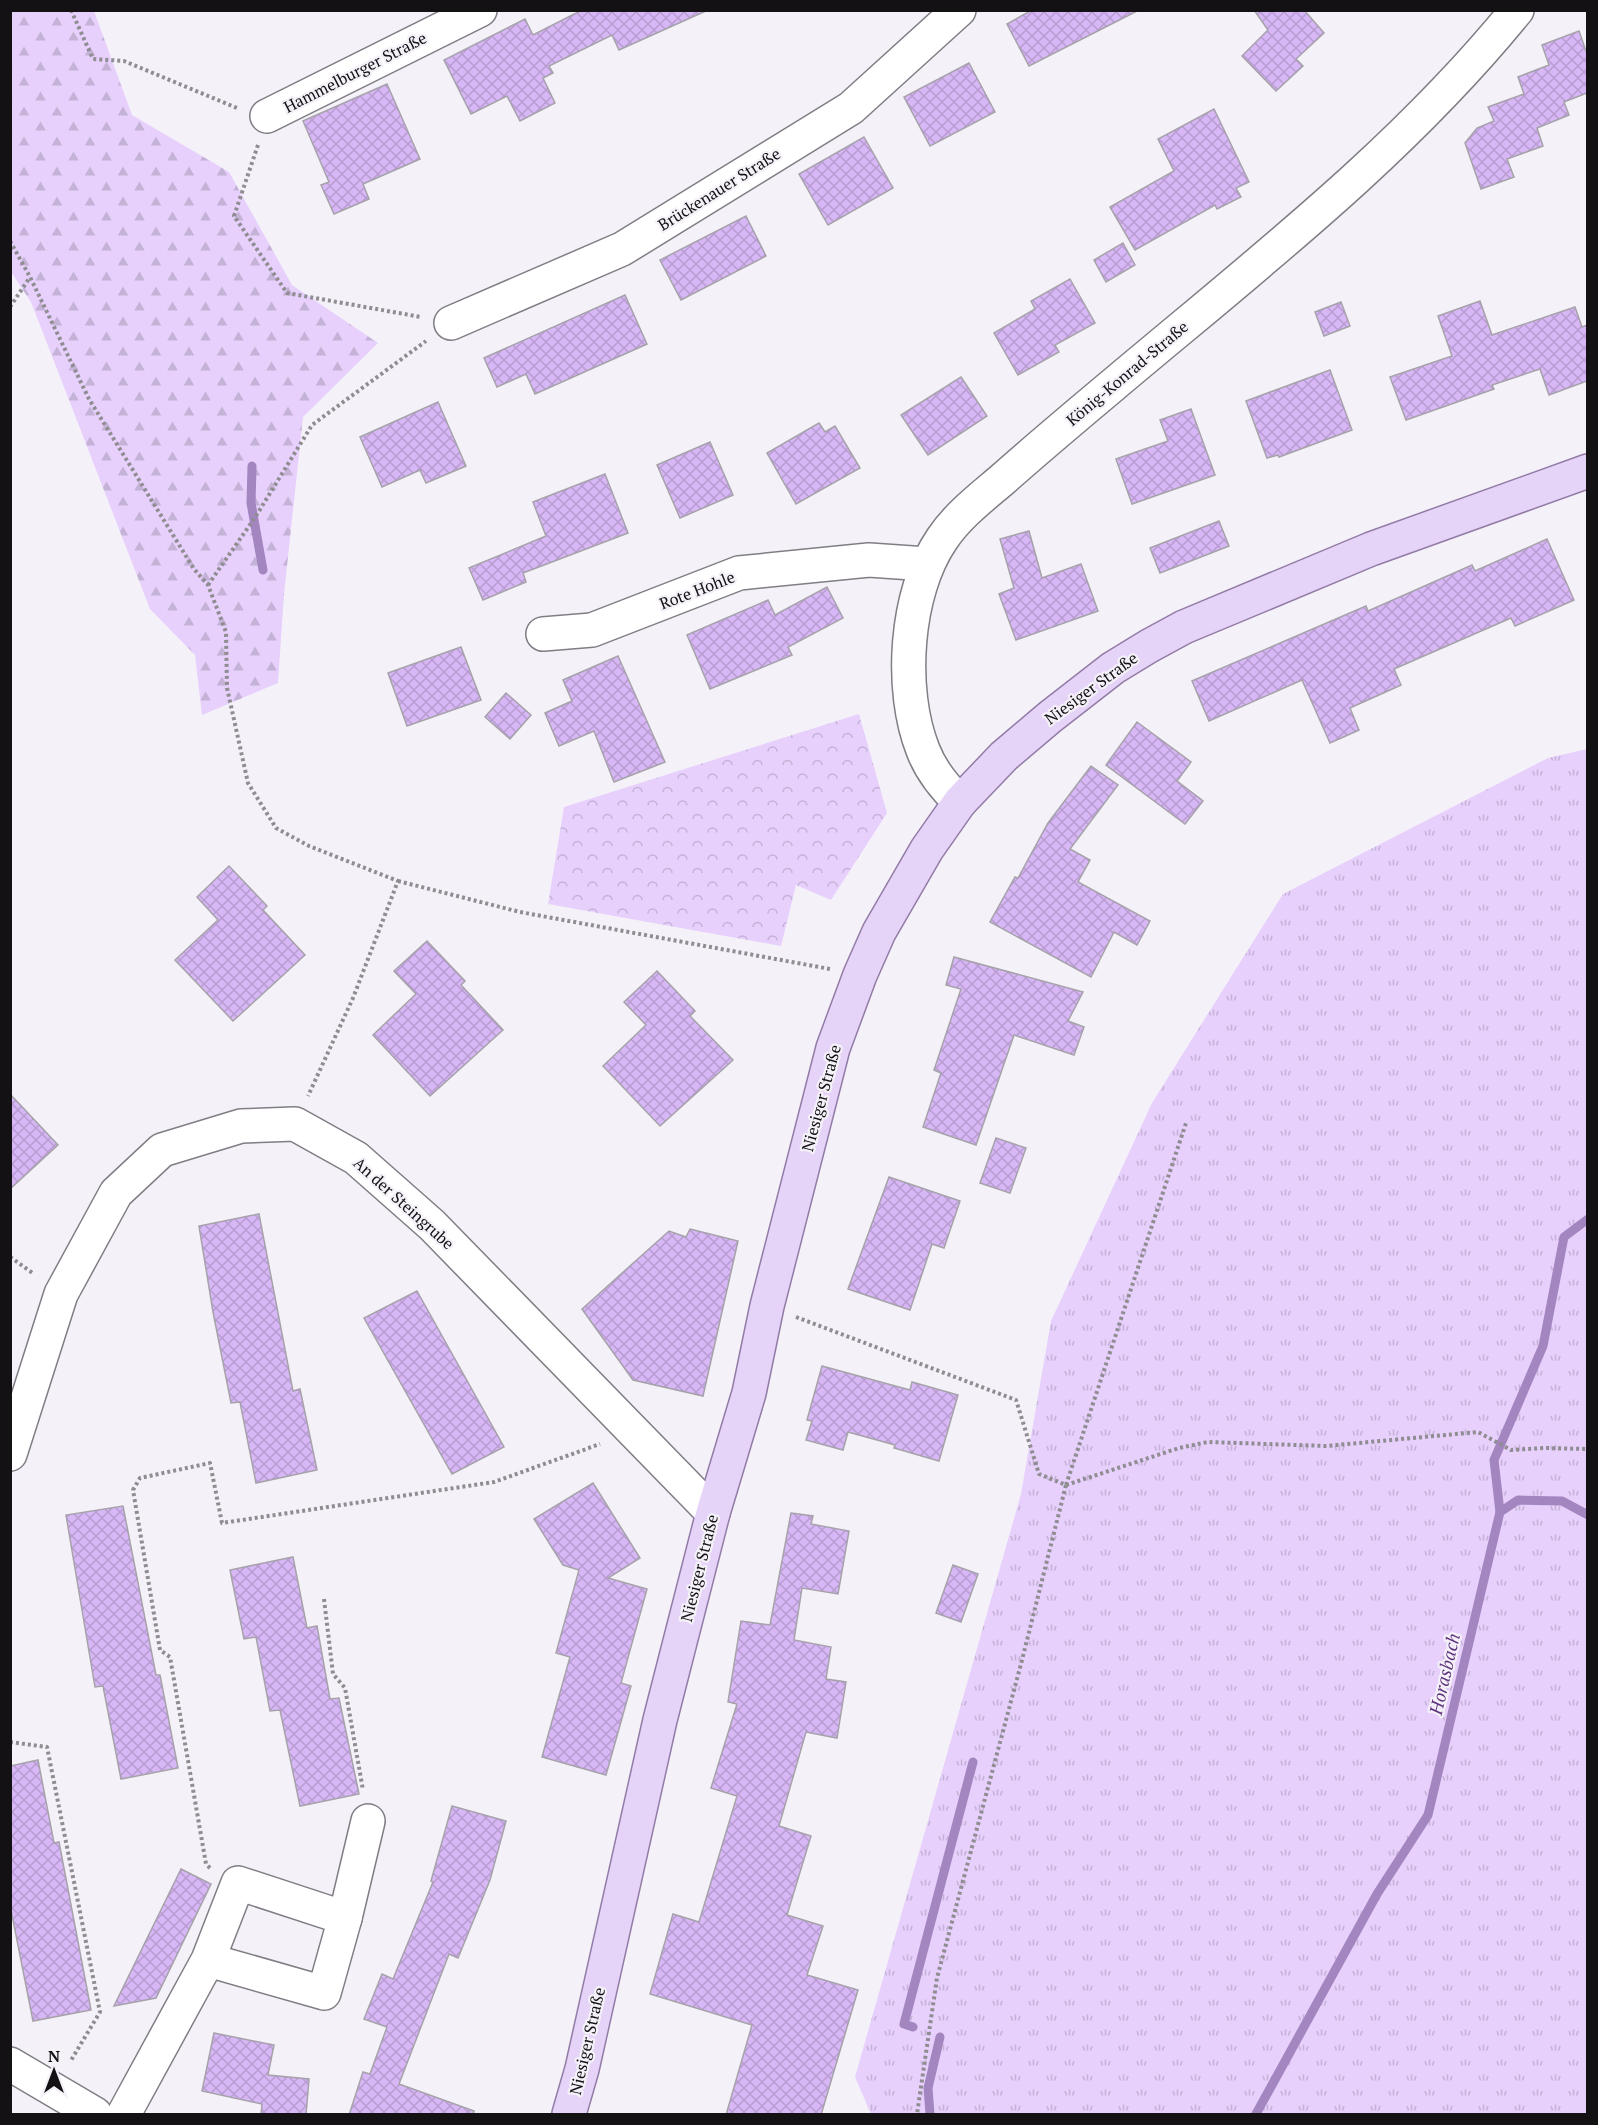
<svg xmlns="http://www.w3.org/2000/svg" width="1598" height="2125" viewBox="0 0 1598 2125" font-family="'PT Serif',serif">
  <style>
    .grass { fill: url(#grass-tufts) }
    .forest { fill: url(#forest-firs) }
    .park { fill: url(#park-crowns) }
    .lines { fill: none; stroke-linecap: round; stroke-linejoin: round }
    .stream { stroke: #a385bf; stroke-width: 9 }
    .building { fill: url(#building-cross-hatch); stroke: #a6a2aa; stroke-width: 1.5 }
    .minor-casing { stroke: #807d84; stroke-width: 36 }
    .major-casing { stroke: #927ca6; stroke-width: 36 }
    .path { stroke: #8f8c92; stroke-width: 4; stroke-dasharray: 3 3; stroke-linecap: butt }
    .minor { stroke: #fff; stroke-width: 33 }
    .major { stroke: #e6d3f8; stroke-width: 33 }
    .labels { text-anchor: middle; stroke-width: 4.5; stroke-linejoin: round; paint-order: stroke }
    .street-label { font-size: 16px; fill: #131114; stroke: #f5f1f9 }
    .water-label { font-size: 18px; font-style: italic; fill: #5f367e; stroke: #f5f1f9 }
  </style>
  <defs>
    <pattern id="grass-tufts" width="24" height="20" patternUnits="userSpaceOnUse" patternTransform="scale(1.5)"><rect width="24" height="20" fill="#e7d0fc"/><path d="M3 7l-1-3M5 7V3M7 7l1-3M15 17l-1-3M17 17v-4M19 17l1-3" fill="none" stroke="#c5b2d7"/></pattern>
    <pattern id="forest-firs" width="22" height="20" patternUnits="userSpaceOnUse" patternTransform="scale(1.5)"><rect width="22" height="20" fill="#e7d0fc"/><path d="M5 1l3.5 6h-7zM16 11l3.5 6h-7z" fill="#c5b2d7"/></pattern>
    <pattern id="park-crowns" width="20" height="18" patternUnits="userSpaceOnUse" patternTransform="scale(1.5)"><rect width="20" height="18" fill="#e7d0fc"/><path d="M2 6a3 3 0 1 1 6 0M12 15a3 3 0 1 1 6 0" fill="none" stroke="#c5b2d7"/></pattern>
    <pattern id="building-cross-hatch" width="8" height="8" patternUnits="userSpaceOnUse" patternTransform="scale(1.5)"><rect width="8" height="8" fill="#d7b7f5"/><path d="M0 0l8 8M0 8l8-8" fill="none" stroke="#b89cd1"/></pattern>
  </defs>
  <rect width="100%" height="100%" fill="#f5f1f9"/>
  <path class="grass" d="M 1587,749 L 1587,2114 L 871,2114 L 855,2077 L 1021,1494 L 1051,1321 L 1152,1103 L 1283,894 L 1548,758 Z"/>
  <path class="forest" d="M 10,11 L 94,11 L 132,115 L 229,172 L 292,285 L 378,343 L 303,417 L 284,594 L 278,683 L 202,715 L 195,655 L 150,609 L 31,302 L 11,272 Z"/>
  <path class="park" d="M 859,714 L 887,813 L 831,900 L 796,885 L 781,946 L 548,904 L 564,807 Z"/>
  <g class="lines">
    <g class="stream">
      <path d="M 252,466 L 251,503 L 263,570"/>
      <path d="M 1500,1512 L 1518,1500 L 1562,1501 L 1588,1515"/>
      <path d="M 913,2027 L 904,2024 L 973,1762"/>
      <path d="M 930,2114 L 928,2088 L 940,2037"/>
      <path d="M 1256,2114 L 1377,1894 L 1428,1815 L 1500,1512 L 1494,1460 L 1543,1346 L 1564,1237 L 1588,1219"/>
    </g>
  </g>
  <g class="building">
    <path d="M 582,10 L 708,10 L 619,50 L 612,35 L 549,66 L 553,73 L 543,78 L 555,103 L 520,121 L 507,96 L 471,114 L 444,60 L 525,19 L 533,35 Z"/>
    <path d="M 1032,10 L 1139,10 L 1029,66 L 1007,24 Z"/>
    <path d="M 1254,10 L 1304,10 L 1324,33 L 1296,59 L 1303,66 L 1276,91 L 1242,56 L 1268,30 Z"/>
    <path d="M 1579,31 L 1587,54 L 1587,93 L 1564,102 L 1569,115 L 1537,128 L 1543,146 L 1507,159 L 1514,177 L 1481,189 L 1465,143 L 1477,128 L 1494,121 L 1488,107 L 1524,94 L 1518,77 L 1549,65 L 1542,45 Z"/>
    <path d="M 969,63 L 995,112 L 930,146 L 904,97 Z"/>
    <path d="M 387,84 L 420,159 L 363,184 L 369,199 L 334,214 L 321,185 L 329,182 L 303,121 Z"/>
    <path d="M 1214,109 L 1249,182 L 1236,188 L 1241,197 L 1217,209 L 1215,205 L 1135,250 L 1110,207 L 1174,171 L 1158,139 Z"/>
    <path d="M 864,137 L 893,188 L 828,225 L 799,174 Z"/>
    <path d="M 746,216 L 766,256 L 681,300 L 660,260 Z"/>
    <path d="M 1123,243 L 1135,265 L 1106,282 L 1094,260 Z"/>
    <path d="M 1070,279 L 1095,323 L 1055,345 L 1059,352 L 1018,375 L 994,333 L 1035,309 L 1031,301 Z"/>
    <path d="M 625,295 L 647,344 L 535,394 L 526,374 L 497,387 L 484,358 Z"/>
    <path d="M 1480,301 L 1492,335 L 1575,307 L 1582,327 L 1587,325 L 1587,381 L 1549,395 L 1540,369 L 1492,385 L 1494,389 L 1406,420 L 1390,377 L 1452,356 L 1438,316 Z"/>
    <path d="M 1341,302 L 1350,326 L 1324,336 L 1315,312 Z"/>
    <path d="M 1330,370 L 1352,430 L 1279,457 L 1278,455 L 1267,458 L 1246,401 Z"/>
    <path d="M 961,377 L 987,416 L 928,455 L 901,415 Z"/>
    <path d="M 438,402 L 466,466 L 426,483 L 420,470 L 382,487 L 360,437 Z"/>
    <path d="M 1191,409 L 1215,475 L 1132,504 L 1116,459 L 1168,441 L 1160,420 Z"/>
    <path d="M 819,423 L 825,432 L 835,426 L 860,468 L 796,504 L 767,453 Z"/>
    <path d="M 710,442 L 733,495 L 680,518 L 657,465 Z"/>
    <path d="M 605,474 L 628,533 L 523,573 L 526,582 L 483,600 L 469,568 L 546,536 L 533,502 Z"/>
    <path d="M 1219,521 L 1229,546 L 1160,573 L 1150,548 Z"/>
    <path d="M 1029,531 L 1042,578 L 1081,564 L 1098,611 L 1016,640 L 999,594 L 1014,588 L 1000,539 Z"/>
    <path d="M 1547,539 L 1574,600 L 1515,626 L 1511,618 L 1394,669 L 1401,685 L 1350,708 L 1359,730 L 1330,743 L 1302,680 L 1209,721 L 1192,681 L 1366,606 L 1368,611 L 1472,565 L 1475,571 Z"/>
    <path d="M 827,587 L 843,618 L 788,647 L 792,655 L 710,689 L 687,635 L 768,600 L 775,615 Z"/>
    <path d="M 461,647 L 481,700 L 407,726 L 388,673 Z"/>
    <path d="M 618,656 L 665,762 L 614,782 L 594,731 L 559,746 L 545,713 L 572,701 L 563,680 Z"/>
    <path d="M 506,693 L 531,715 L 510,739 L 485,717 Z"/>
    <path d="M 1137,722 L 1191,762 L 1177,781 L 1203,801 L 1185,824 L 1106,765 Z"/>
    <path d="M 1091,766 L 1118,785 L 1070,849 L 1090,860 L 1078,882 L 1150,921 L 1137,945 L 1114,932 L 1091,977 L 990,922 L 1015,877 L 1018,878 L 1048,823 Z"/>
    <path d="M 229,866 L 267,906 L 263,910 L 305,955 L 233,1021 L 175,960 L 218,920 L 197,897 Z"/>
    <path d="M 427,941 L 465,981 L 461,985 L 503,1030 L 430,1096 L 373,1035 L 416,994 L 394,971 Z"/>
    <path d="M 954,957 L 1083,992 L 1068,1021 L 1084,1027 L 1074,1055 L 1014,1035 L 976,1145 L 923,1127 L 941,1073 L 934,1070 L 961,989 L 946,985 Z"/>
    <path d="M 657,971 L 695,1011 L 690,1016 L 733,1060 L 660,1126 L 603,1066 L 646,1025 L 624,1002 Z"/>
    <path d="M 10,1094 L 58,1145 L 10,1189 Z"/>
    <path d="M 996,1138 L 1026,1148 L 1010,1193 L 980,1183 Z"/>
    <path d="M 889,1177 L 960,1201 L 944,1248 L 932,1244 L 910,1310 L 848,1289 Z"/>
    <path d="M 259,1214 L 293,1391 L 300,1389 L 317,1470 L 256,1483 L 240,1402 L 231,1403 L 213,1312 L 199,1226 Z"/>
    <path d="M 690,1229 L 738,1241 L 703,1396 L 633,1380 L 582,1309 L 669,1231 L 686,1237 Z"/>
    <path d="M 417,1291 L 504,1447 L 452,1474 L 364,1318 Z"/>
    <path d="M 822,1366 L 910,1390 L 912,1382 L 958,1395 L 939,1461 L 894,1448 L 895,1445 L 848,1432 L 843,1450 L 806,1440 L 812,1421 L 807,1420 Z"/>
    <path d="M 593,1483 L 640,1558 L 608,1578 L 647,1589 L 621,1683 L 631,1686 L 606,1775 L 542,1757 L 570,1657 L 556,1653 L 579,1570 L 563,1565 L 534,1519 Z"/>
    <path d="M 123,1506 L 156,1675 L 160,1675 L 178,1768 L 121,1779 L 103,1686 L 95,1687 L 66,1515 Z"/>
    <path d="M 791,1513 L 813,1516 L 811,1524 L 849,1531 L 838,1594 L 802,1588 L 794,1640 L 831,1647 L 826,1679 L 846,1682 L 837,1738 L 806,1732 L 779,1826 L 811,1836 L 787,1915 L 823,1926 L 807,1975 L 858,1990 L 821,2115 L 726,2115 L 752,2025 L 650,1994 L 673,1914 L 699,1922 L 737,1796 L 711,1788 L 737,1704 L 728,1702 L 741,1621 L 770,1625 Z"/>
    <path d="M 293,1557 L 307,1628 L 317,1626 L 330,1699 L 339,1698 L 359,1794 L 300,1806 L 280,1710 L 270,1711 L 256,1637 L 244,1639 L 230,1570 Z"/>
    <path d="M 953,1565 L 978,1574 L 961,1622 L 936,1613 Z"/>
    <path d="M 38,1760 L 54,1843 L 59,1842 L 91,2010 L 33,2021 L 10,1905 L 10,1766 Z"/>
    <path d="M 452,1806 L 506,1821 L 490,1880 L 458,1958 L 449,1954 L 399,2084 L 474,2111 L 473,2115 L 349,2115 L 363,2072 L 370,2074 L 387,2027 L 364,2019 L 382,1974 L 393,1979 L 433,1882 L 431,1881 Z"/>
    <path d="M 181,1869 L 211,1884 L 156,1998 L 114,2006 Z"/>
    <path d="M 214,2033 L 274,2045 L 268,2075 L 309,2079 L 306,2115 L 261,2115 L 262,2104 L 202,2091 Z"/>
  </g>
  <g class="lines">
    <g class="minor-casing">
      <g id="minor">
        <path d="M 267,116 L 480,10"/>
        <path d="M 451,323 L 622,249 L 851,108 L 959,10"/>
        <path d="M 543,634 L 592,630 L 739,573 L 869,560 L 927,564"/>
        <path d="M 960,802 C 944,787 931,771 923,750 C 899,690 905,593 942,539 C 958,515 982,497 1003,479 C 1039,447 1076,416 1113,385 C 1253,267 1401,153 1517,10"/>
        <path d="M 10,1454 L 61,1294 L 116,1193 L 162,1150 L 241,1126 L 295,1124 L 356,1158 L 432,1225 L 713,1513"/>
        <path d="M 345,1918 L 368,1821"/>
        <path d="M 10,2064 L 95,2114"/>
        <path d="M 124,2114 L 208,1960 L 238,1883 L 345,1918 L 324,1993 L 208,1960"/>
      </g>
    </g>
    <g class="major-casing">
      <path id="major" d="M 569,2114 L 582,2069 L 660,1720 L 713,1513 L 749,1393 L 767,1306 L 833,1048 L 860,975 L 879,932 L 927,849 L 960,802 L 1004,756 L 1050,717 L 1113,668 L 1149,646 L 1184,627 L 1371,549 L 1588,471"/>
    </g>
    <g class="path">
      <path d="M 71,10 L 93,59 L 124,61 L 237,108"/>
      <path d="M 258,145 L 234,216 L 287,293 L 421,317"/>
      <path d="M 10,241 L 30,277 L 89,399 L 194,569 L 208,585 L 226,632 L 227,688 L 248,783 L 276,828 L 309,846 L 398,881 L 353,998 L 308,1096"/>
      <path d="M 10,307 L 30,277"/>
      <path d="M 208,585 L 256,516 L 312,425 L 426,341"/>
      <path d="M 398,881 L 520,912 L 830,969"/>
      <path d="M 10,1257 L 34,1274"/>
      <path d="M 796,1317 L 1016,1400 L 1039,1474 L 1066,1485 L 1021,1664 L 937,1978 L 917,2114"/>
      <path d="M 1066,1485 L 1179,1448 L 1208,1442 L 1326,1446 L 1478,1432 L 1511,1450 L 1544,1448 L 1588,1449"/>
      <path d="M 1066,1485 L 1186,1123"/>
      <path d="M 324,1599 L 333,1674 L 345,1688 L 363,1790"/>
      <path d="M 10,1742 L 47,1747 L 100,2012 L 70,2062"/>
      <path d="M 210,1868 L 206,1864 L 170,1657 L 160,1650 L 133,1490 L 140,1478 L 210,1463 L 222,1523 L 494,1482 L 600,1444"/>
    </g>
    <use href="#minor" class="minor"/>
    <use href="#major" class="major"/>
  </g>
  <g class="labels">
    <g class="street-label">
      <text transform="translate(355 72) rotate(-27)" y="6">Hammelburger Straße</text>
      <text transform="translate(719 189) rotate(-32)" y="6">Brückenauer Straße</text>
      <text transform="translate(1127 373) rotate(-40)" y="6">König-Konrad-Straße</text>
      <text transform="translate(697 590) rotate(-21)" y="6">Rote Hohle</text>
      <text transform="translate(1091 688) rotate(-36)" y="6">Niesiger Straße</text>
      <text transform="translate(821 1098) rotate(-75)" y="6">Niesiger Straße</text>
      <text transform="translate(404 1203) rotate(42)" y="6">An der Steingrube</text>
      <text transform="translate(699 1568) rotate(-76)" y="6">Niesiger Straße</text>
      <text transform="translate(587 2041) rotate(-77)" y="6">Niesiger Straße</text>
    </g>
    <g class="water-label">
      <text transform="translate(1445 1674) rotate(-77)" y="6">Horasbach</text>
    </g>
  </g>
  <rect width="1598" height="2125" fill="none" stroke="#131114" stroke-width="24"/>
  <g transform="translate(54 2071)" stroke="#f5f1f9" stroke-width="4.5" paint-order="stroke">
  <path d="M0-4.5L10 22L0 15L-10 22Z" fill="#131114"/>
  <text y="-9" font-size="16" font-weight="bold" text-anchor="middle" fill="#131114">N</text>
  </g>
</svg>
